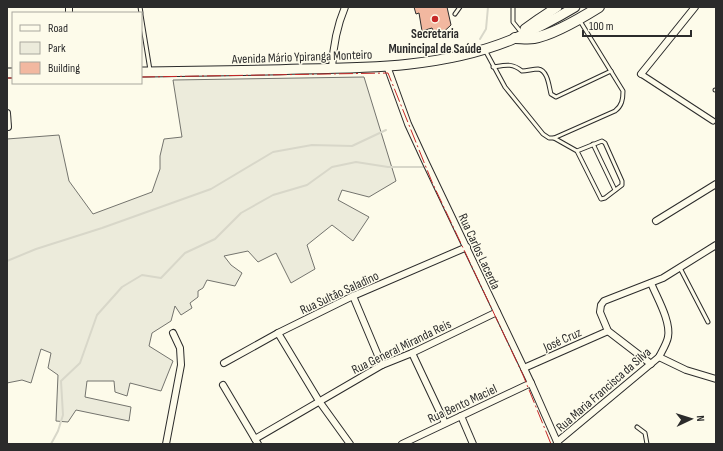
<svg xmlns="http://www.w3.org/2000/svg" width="723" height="451" viewBox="0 0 723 451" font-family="'Sofia Sans Condensed',sans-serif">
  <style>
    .green { fill: #ecebdb; stroke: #74746e }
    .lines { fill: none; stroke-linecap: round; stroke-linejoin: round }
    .stream { stroke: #d8d7c9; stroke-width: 2 }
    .building { fill: #f2b8a0; stroke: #2b2b2b }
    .service-casing { stroke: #2b2b2b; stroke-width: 5 }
    .pedestrian-casing { stroke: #2b2b2b; stroke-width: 7 }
    .minor-casing { stroke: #2b2b2b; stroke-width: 8 }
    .secondary-casing { stroke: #2b2b2b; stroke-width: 11 }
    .primary-casing { stroke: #2b2b2b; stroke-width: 12 }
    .service { stroke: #fdfbea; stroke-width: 3 }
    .pedestrian { stroke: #fdfbea; stroke-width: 5 }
    .minor { stroke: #fdfbea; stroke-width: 6 }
    .secondary { stroke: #fdfbea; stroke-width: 9 }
    .primary { stroke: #fdfbea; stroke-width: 10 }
    .power { stroke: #c62828; stroke-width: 1; stroke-dasharray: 14 3 2 3; stroke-linecap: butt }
    .poi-dot { fill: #c62828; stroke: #fdfbea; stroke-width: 1.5 }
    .labels { text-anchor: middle; stroke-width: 3; stroke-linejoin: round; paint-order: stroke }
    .poi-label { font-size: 13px; font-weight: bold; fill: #2b2b2b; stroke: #fdfbea }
    .street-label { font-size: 13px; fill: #2b2b2b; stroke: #fdfbea }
  </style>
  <rect width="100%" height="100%" fill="#fdfbea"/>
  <path class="green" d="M 364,77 L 396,181 L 369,197 L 342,190 L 338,200 L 369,217 L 353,241 L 332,225 L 307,245 L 315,269 L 291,283 L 276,253 L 258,262 L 248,251 L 224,256 L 231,265 L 242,273 L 235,286 L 207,280 L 203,288 L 198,291 L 198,297 L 190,303 L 192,308 L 181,315 L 175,306 L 171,321 L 152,333 L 149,346 L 173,361 L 161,391 L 130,383 L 127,396 L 115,392 L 114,381 L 87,381 L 85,397 L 131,407 L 129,421 L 76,410 L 68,422 L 56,421 L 58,375 L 48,368 L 51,353 L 41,349 L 31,383 L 22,380 L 7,383 L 7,139 L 59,135 L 69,181 L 93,214 L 152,192 L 160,169 L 160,156 L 164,139 L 182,137 L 173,80 Z"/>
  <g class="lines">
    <g class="stream">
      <path d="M 480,39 L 486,29 L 488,7"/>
      <path d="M 7,261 L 36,249 L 102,228 L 211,189 L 273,152 L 312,145 L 352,146 L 386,130"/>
      <path d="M 51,444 L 58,431 L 63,415 L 61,381 L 80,363 L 97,315 L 122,287 L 142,275 L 161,278 L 185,253 L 215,239 L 241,213 L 273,195 L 307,185 L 332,167 L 356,162 L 388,167 L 424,167"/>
    </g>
  </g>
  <path class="building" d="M 414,7 L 447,7 L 451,25 L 437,38 L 432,28 L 422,31 L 419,13 L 416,14 Z"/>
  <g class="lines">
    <g class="service-casing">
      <g id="service">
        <path d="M 140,7 L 141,13"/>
        <path d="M 513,7 L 513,22 L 521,32"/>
        <path d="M 455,14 L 460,7"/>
        <path d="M 141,15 L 150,70"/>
        <path d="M 485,50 L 505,87 L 543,134 L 549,138 L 554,138 L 615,111 C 622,106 623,99 623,91 L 580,21"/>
        <path d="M 493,67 C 506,65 512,63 522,71 C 527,71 533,69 538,69 C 548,70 549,87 551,94 L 556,97 L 611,71"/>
        <path d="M 715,90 L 716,90"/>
        <path d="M 554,138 L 577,151 L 601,199 L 605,198 L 622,185 L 622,181 L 605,143 L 602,141 L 577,151"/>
        <path d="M 593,144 L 615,190"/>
        <path d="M 680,268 L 708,322"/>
        <path d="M 637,427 L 645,433 L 647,444"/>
      </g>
    </g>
    <g class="pedestrian-casing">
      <path id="pedestrian" d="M 641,74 L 713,121"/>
    </g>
    <g class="minor-casing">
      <g id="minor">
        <path d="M 69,7 L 69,13"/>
        <path d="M 387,66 L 408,124 L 426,163 L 531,383 L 558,444"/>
        <path d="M 332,68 C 333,48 337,26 345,7"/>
        <path d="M 641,74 L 695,7"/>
        <path d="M 7,113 L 8,127"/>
        <path d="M 656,221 L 716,184"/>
        <path d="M 353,296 L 382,365"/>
        <path d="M 278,333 L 319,401 L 350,444"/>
        <path d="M 412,353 L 445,423"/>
        <path d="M 659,357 L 686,370 L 716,379"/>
        <path d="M 224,363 L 278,333 L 353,296 L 467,247"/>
        <path d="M 651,364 L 608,331 L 600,312 L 601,305 L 604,301 L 663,278 L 716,245"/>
        <path d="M 524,368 L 608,331"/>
        <path d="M 223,385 L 258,444"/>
        <path d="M 461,416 L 473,444"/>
        <path d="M 255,439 L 382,365 L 412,353 L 497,312"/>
        <path d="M 557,442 L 659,357 C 662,351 667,343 668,337 C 671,321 657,298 651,283"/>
        <path d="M 166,444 L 181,365 L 180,348 L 173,333"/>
        <path d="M 402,444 L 531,383"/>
      </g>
    </g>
    <g class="secondary-casing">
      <g id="secondary">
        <path d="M 525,29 L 539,19 L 557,7"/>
        <path d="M 141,72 C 195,71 248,71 302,69 C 371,68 445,67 511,40 C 532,31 555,19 575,7"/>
        <path d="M 7,73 L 13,73"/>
      </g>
    </g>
    <g class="primary-casing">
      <path id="primary" d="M 515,38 C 521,38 528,39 534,38 C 552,35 583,17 599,7"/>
    </g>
    <use href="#service" class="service"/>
    <use href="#pedestrian" class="pedestrian"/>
    <use href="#minor" class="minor"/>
    <use href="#secondary" class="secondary"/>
    <use href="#primary" class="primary"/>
    <g class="power">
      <path d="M 141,77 L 388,73 L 432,182 L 523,375 L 551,444"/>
      <path d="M 7,78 L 13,78"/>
    </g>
  </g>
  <circle class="poi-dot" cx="435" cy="19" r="4"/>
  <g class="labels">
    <g class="poi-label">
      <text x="435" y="38">Secretaria<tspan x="435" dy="15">Munincipal de Saúde</tspan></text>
    </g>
    <g class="street-label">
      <text transform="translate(302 56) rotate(-2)" y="5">Avenida Mário Ypiranga Monteiro</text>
      <text transform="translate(480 251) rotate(65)" y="5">Rua Carlos Lacerda</text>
      <text transform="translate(339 292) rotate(-25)" y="5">Rua Sultão Saladino</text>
      <text transform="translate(562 339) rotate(-24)" y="5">José Cruz</text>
      <text transform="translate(401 346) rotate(-26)" y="5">Rua General Miranda Reis</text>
      <text transform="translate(603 389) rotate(-41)" y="5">Rua Maria Francisca da Silva</text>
      <text transform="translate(462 403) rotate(-25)" y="5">Rua Bento Maciel</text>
    </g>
  </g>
  <rect width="723" height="451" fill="none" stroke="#2b2b2b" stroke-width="16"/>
  <rect x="12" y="12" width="130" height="72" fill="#fdfbea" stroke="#a9a89e"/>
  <rect x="20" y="25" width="20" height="6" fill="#fdfbea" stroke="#a9a89e"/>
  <text x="48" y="32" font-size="12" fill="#2b2b2b">Road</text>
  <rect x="20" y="42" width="20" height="12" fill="#ecebdb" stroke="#a9a89e"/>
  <text x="48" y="52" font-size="12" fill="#2b2b2b">Park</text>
  <rect x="20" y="62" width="20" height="12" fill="#f2b8a0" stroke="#a9a89e"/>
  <text x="48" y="72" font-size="12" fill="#2b2b2b">Building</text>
  <g transform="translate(691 419) rotate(86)" stroke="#fdfbea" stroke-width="3" paint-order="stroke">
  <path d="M0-3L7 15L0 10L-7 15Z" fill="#2b2b2b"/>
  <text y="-6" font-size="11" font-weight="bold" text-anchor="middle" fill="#2b2b2b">N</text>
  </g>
  <path d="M583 30v6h108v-6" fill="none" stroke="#2b2b2b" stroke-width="2"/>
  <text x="589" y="30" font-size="12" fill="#2b2b2b" stroke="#fdfbea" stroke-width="3" paint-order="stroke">100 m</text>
</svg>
